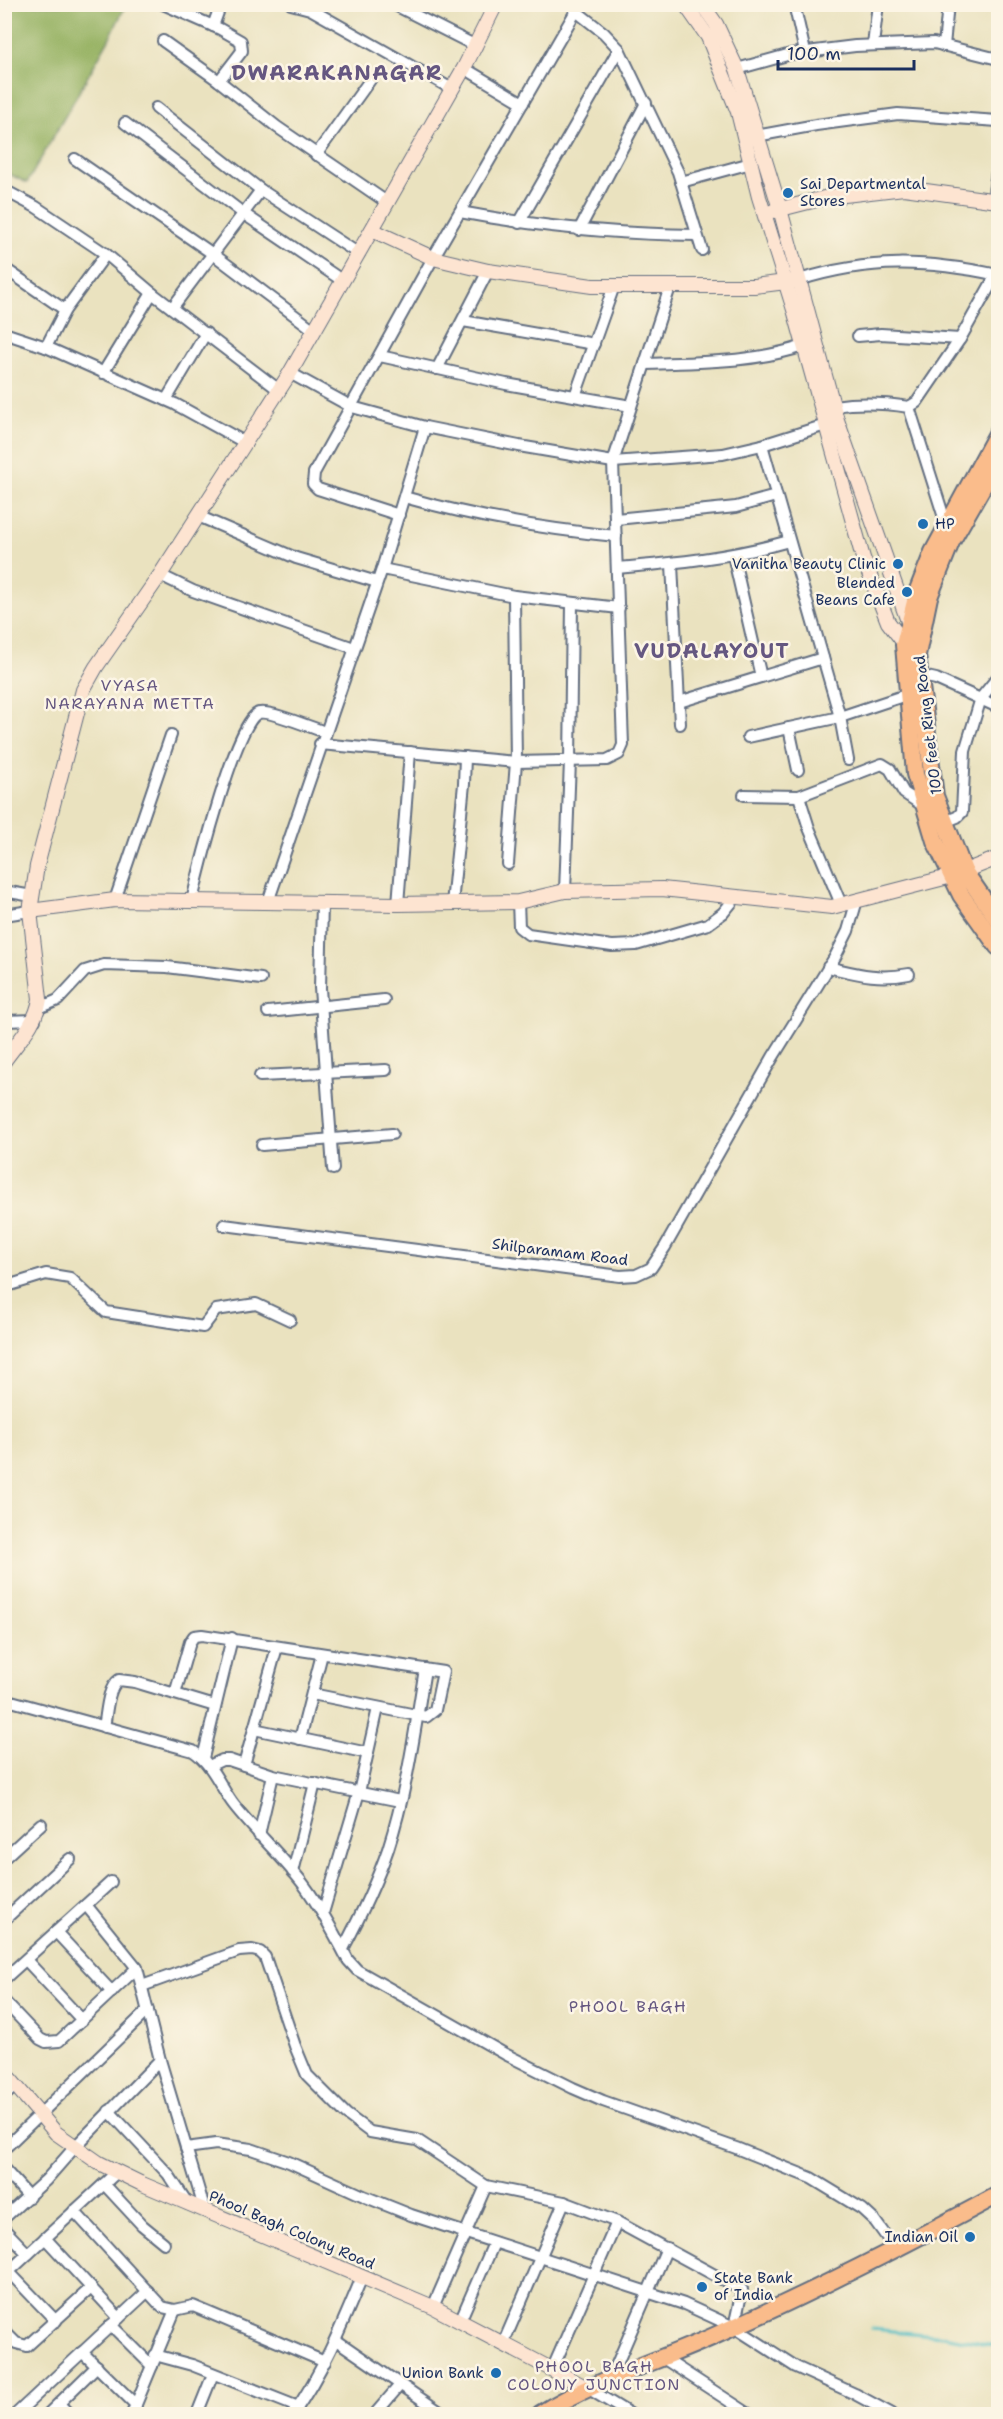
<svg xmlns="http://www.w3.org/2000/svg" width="1003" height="2419" viewBox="0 0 1003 2419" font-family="'Shantell Sans',sans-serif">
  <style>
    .forest { fill: #99b466; stroke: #5a7262; stroke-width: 1.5 }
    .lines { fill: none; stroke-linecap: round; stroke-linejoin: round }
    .stream { stroke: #4fbdc5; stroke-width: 3 }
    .street-casing { stroke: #636e80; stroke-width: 14 }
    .secondary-casing { stroke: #636e80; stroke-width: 16 }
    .primary-casing { stroke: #636e80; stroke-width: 20 }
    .street { stroke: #fff; stroke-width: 10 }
    .secondary { stroke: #fde4d1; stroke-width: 14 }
    .primary { stroke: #fabc8b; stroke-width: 16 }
    .poi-dot { fill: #1f6fb2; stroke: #fcf5e5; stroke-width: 2 }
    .labels { text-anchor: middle; stroke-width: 5; stroke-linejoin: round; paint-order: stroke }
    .poi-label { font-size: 15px; fill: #1b2f5e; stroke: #fcf5e5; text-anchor: end }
    .street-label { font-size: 15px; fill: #1b2f5e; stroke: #fcf5e5 }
    .neighbourhood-label { font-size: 16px; letter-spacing: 1.5px; fill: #655781; stroke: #fcf5e5 }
    .district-label { font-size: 21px; font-weight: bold; letter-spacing: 1.5px; fill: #655781; stroke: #fcf5e5 }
  </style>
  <rect width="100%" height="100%" fill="#fcf5e5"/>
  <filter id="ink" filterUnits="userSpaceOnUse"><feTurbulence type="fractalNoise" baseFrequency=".0167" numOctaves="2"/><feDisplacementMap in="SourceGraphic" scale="12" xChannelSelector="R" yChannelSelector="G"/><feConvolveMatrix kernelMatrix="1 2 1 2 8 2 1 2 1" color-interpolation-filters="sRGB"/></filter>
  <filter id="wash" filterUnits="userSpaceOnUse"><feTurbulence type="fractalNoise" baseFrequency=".008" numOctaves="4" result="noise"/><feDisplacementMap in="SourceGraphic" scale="24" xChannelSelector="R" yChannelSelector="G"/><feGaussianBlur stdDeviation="1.35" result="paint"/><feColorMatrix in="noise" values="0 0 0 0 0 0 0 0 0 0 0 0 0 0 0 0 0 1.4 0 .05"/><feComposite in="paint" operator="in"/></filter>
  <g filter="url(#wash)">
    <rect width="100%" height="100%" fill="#eae2bf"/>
    <path class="forest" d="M 4,5 L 126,5 L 108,41 L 27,183 L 5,172 Z"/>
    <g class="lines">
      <path class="stream" d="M 872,2329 L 943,2336 L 998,2346"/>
    </g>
  </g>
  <g filter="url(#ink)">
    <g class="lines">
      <g class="street-casing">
        <g id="street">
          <path d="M 163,4 L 220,29 L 241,41 L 242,51 L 219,81"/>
          <path d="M 291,4 L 310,9 L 452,89"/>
          <path d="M 393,4 L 476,46"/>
          <path d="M 794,4 L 805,52"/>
          <path d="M 576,11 L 604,33 L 619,49 L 678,172 L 702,250"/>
          <path d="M 213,26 L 221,4"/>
          <path d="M 163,41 L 219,81 L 277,127 L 388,203"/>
          <path d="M 873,45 L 878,4"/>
          <path d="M 944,46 L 948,4"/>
          <path d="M 464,68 L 523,103"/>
          <path d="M 737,69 L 791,54 L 855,46 L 934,43 L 998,59"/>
          <path d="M 156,108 L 261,190 L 359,254"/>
          <path d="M 125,123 L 244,214 L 343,281"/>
          <path d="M 756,136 L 816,125 L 898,114 L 998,121"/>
          <path d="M 316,155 L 370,80"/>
          <path d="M 75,159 L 213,254 L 314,330"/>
          <path d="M 681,182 L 751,163"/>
          <path d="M 4,190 L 36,207 L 106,254 L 152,293 L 279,390"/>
          <path d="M 993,200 L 998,164"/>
          <path d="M 460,212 C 539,227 617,234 697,235"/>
          <path d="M 519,223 L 619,49"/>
          <path d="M 579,230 L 646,103"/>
          <path d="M 4,268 L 65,310"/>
          <path d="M 799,280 C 870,258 926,260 998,275"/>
          <path d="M 172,308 L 261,190"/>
          <path d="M 463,321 L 594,344"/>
          <path d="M 4,333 L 46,347 L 175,404 L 246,443"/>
          <path d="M 858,336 L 881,334 L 960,339"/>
          <path d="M 46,347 L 65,310 L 106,254"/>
          <path d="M 380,356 L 506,384 L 631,406"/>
          <path d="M 645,364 C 699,362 752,363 804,346"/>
          <path d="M 437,369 L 488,271"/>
          <path d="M 103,373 L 152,293"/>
          <path d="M 290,373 L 352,407 L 425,427 L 519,446 L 613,462 L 723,454 L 762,445 L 832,423"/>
          <path d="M 575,396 L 614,286"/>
          <path d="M 166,400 L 206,333"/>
          <path d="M 834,406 C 860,402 883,403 909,407 L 917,402 L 960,339 L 996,275"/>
          <path d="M 909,407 L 947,527"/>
          <path d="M 762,445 L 840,717 L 848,760"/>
          <path d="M 404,497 C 474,517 544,529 616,536"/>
          <path d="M 399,515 L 318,489 L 313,484 L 314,473 L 433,258 L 580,4"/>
          <path d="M 198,516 L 296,558 L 377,582"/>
          <path d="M 616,519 L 736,507 L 776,496"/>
          <path d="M 733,555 L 761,677"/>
          <path d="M 672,564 L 680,724"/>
          <path d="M 617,568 C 676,563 733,557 789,541"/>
          <path d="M 382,569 L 514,596 L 619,608"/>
          <path d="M 160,575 L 193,591 L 354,648"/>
          <path d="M 918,675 L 936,679 L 998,707"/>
          <path d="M 679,702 L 823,658"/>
          <path d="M 789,728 L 798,770"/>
          <path d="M 748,737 L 840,717 L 909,694"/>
          <path d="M 320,744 L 516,762 L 607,760 L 619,754 L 623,745 L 613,462 L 670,287"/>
          <path d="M 744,795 L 799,796 L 882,764 L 890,769 L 904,793 L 925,807"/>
          <path d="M 799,796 L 809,828 L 841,904"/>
          <path d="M 944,822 L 957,817 L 962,812 L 965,751 L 981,698 L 998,677"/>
          <path d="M 508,864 L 516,762 L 514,596"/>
          <path d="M 4,891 L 32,896"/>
          <path d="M 565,891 L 570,761 L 572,603"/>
          <path d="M 115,900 L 171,735"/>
          <path d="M 192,901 C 198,874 237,717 259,713 C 270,710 312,728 325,732"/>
          <path d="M 268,902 L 382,569 L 425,427"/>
          <path d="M 518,902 L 519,927 L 528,934 L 612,946 L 636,945 L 708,924 L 723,913 L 736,897"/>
          <path d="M 322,903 L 320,988 L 333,1169"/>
          <path d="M 398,904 L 410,752"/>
          <path d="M 452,904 L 464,784 L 465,757"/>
          <path d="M 4,915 L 30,911"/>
          <path d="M 828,967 C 858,974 878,980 909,974"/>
          <path d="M 39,1008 L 58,1000 L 85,971 L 104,965 L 167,967 L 261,979"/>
          <path d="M 268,1012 L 384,1000"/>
          <path d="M 4,1021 L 35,1020"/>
          <path d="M 260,1076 L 386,1070"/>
          <path d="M 262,1145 L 392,1134"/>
          <path d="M 224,1225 L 620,1276 L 636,1275 L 651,1268 L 665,1247 L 773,1057 L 835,957 L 848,931 L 857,900"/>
          <path d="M 4,1287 L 46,1274 L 70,1278 L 106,1312 L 203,1327 L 216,1310 L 256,1304 L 290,1320"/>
          <path d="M 175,1694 L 190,1642 L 194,1636 L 202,1635 L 443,1672 L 435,1710 L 426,1717 L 312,1694"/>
          <path d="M 4,1699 L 193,1751 C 213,1764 220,1787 234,1805 C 256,1833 283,1857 304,1885 C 321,1908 335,1935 348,1960 L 357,1970 L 505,2054 L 573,2088 L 603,2101 L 736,2148 L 811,2178 L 862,2209 L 875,2221 L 896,2250"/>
          <path d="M 104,1727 C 107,1713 107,1688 119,1680 L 135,1682 L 215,1706"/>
          <path d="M 254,1729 L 368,1753"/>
          <path d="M 300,1739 L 322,1654"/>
          <path d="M 203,1758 L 232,1638"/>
          <path d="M 244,1765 L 277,1647"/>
          <path d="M 209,1766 L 222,1760 L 229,1760 L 273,1775 L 400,1801"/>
          <path d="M 259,1835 L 273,1775"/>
          <path d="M 4,1858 L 41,1824"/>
          <path d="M 293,1872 L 315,1783"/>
          <path d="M 86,1905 L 137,1968 L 160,2060 L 205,2211"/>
          <path d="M 323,1913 L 359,1792 L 378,1708"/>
          <path d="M 4,1920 L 70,1859"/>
          <path d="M 56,1932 L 112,1992"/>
          <path d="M 343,1949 C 360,1917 376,1884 388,1849 C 407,1791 415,1729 425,1669"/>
          <path d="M 26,1960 L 82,2020"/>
          <path d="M 4,1979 L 111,1882"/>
          <path d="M 142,1986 L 239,1951 L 252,1950 L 260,1952 L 265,1957 L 295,2046 L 307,2075 L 346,2114 L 370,2132 L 417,2140 L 486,2186 L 564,2202 L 617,2222 L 742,2290 L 734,2327"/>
          <path d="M 4,2001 L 40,2039 L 46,2042 L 59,2041 L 137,1968"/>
          <path d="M 4,2096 L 16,2085"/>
          <path d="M 109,2111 L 168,2174 L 188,2204"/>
          <path d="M 186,2148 L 216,2144 L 251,2149 L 289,2162 L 366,2197 L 411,2215 L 684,2304 L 734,2327 L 796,2367 L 855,2394 L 892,2414"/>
          <path d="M 4,2149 L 148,2010"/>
          <path d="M 4,2169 L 29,2197"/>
          <path d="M 104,2184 L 142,2225 L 164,2243"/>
          <path d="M 74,2211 L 162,2307 L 175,2310 L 193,2306 L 325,2362"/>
          <path d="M 4,2218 L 46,2180 L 74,2148 L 160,2060"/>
          <path d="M 4,2229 L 28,2254"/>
          <path d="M 45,2238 L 119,2318"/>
          <path d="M 9,2272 L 56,2321"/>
          <path d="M 4,2276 L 117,2172"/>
          <path d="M 433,2307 L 486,2186"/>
          <path d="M 460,2321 L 494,2243"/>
          <path d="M 111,2325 L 152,2366"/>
          <path d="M 4,2331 L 16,2343 L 27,2346 L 91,2288"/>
          <path d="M 336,2340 L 443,2414"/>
          <path d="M 503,2344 L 564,2202"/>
          <path d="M 82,2352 L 136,2405"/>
          <path d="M 155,2355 L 192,2365 L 298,2407"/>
          <path d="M 663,2358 L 749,2414"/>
          <path d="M 552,2370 L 617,2222"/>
          <path d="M 610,2380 L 667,2248"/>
          <path d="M 589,2389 L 630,2414"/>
          <path d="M 59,2404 L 69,2414"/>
          <path d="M 16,2414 L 148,2291"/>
          <path d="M 48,2414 L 97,2366"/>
          <path d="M 132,2414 L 175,2310"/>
          <path d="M 197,2414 L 213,2374"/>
          <path d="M 293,2414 C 323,2372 342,2325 362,2277"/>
          <path d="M 375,2414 L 400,2385"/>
        </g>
      </g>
      <g class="secondary-casing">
        <g id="secondary">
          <path d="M 685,4 L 708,37 L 738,112 L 759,197 L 795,313 L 863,558 L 888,622 L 908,648"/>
          <path d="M 702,4 L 716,24 L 737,69 L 780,209 L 837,420 L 910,627"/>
          <path d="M 773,211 L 828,197 L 904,188 L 998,201"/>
          <path d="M 372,230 L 433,258 L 488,271 L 592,286 L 754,286 L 794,281"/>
          <path d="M 30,911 L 115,900 L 398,904 L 518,902 L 565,891 L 662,889 L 832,907 L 952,876 L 998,858"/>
          <path d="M 4,1061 C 19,1040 36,1024 40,999 L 30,911 L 37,866 L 83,690 L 96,667 L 160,575 L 290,373 L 464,68 L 496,4"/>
          <path d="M 4,2072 L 56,2133 L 99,2163 L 140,2183 L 433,2307 L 589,2389"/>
        </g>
      </g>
      <g class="primary-casing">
        <g id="primary">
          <path d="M 998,432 L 933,552 L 918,590 L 904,645 L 915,774 L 935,841 L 961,895 L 998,947"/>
          <path d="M 998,460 L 951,542 L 929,597 L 917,655 L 935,796 L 964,871 L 998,920"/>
          <path d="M 540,2414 C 593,2381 656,2362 714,2336 C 811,2293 905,2245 998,2195"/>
        </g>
      </g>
      <use href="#street" class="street"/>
      <use href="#secondary" class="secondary"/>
      <use href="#primary" class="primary"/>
    </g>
  </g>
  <g class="poi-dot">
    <circle cx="788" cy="193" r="6"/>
    <circle cx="923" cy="524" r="6"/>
    <circle cx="898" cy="564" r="6"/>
    <circle cx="907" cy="592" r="6"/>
    <circle cx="970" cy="2237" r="6"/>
    <circle cx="702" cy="2287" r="6"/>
    <circle cx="496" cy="2373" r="6"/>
  </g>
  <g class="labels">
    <g class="poi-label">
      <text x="800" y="189" text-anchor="start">Sai Departmental<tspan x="800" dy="17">Stores</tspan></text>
      <text x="935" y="529" text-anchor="start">HP</text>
      <text x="886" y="569">Vanitha Beauty Clinic</text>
      <text x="895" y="588">Blended<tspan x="895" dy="17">Beans Cafe</tspan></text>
      <text x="958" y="2242">Indian Oil</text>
      <text x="714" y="2283" text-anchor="start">State Bank<tspan x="714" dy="17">of India</tspan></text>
      <text x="484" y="2378">Union Bank</text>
    </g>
    <g class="street-label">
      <text transform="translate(928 725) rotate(-97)" y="5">100 feet Ring Road</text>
      <text transform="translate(560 1252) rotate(7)" y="5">Shilparamam Road</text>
      <text transform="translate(292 2230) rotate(23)" y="5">Phool Bagh Colony Road</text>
    </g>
    <g class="neighbourhood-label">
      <text x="130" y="691">VYASA<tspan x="130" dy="18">NARAYANA METTA</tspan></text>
      <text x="628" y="2012">PHOOL BAGH</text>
      <text x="594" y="2372">PHOOL BAGH<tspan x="594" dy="18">COLONY JUNCTION</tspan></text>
    </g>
    <g class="district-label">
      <text x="337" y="80">DWARAKANAGAR</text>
      <text x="712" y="658">VUDALAYOUT</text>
    </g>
  </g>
  <rect width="1003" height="2419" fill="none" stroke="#fcf5e5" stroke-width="24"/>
  <path d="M778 60v9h136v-9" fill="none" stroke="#1b2f5e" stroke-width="3"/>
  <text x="787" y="60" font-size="18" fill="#1b2f5e" stroke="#fcf5e5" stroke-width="4.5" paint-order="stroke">100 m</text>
</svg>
